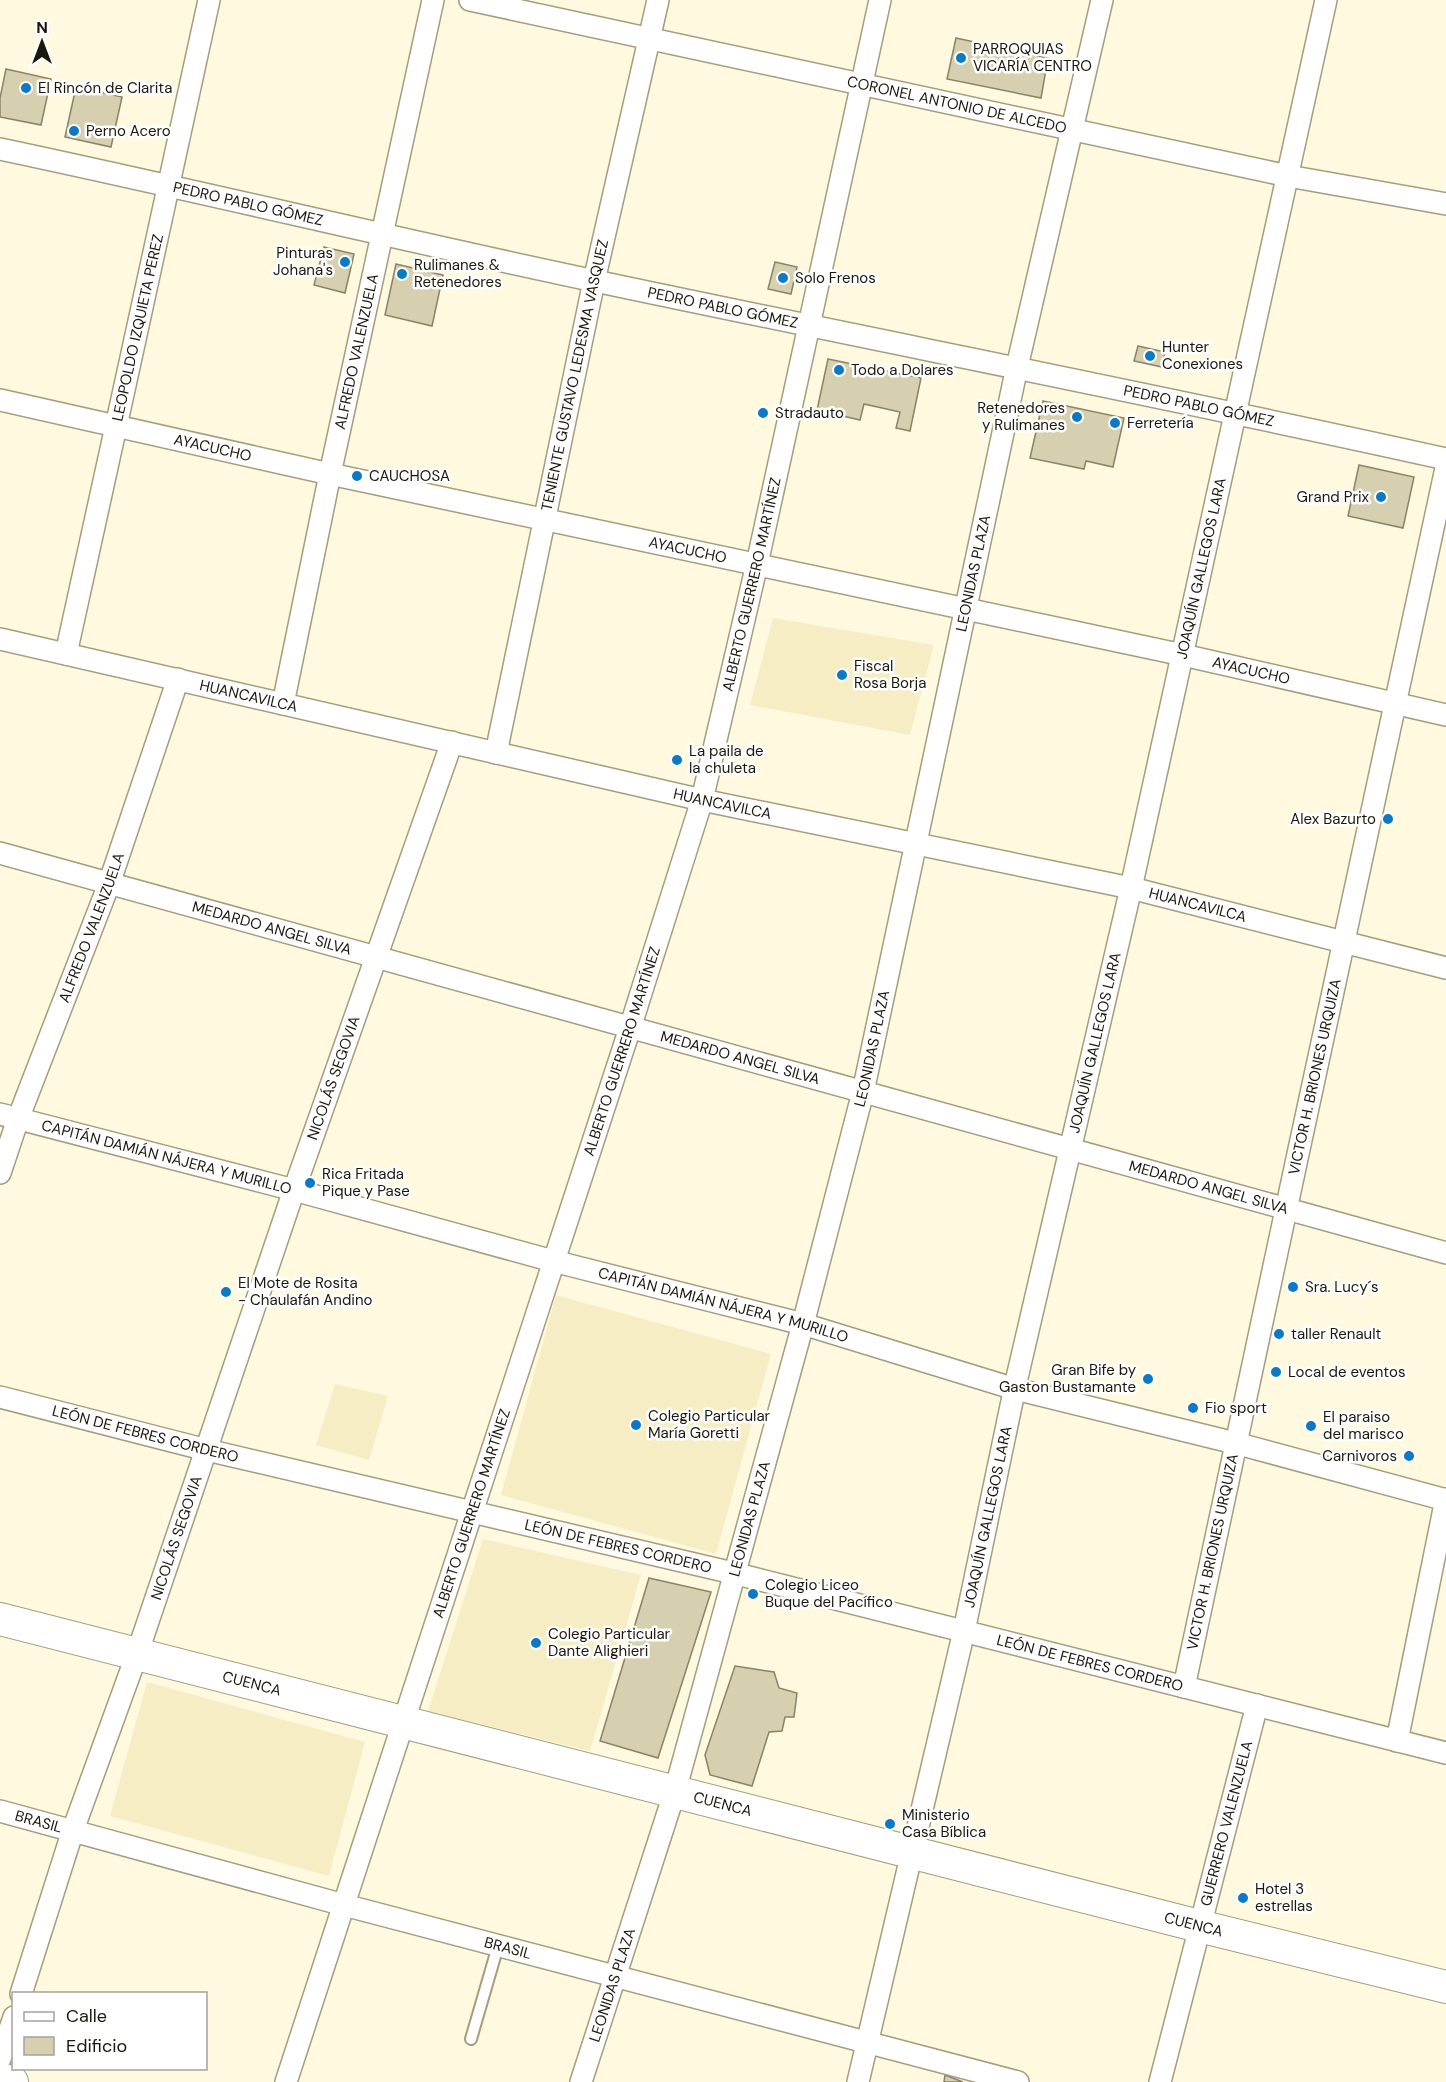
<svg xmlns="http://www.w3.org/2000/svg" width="1446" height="2082" viewBox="0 0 1446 2082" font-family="'DM Sans',sans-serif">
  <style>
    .built { fill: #f6edc5 }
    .building { fill: #d7d0b0; stroke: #8a8365; stroke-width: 1.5 }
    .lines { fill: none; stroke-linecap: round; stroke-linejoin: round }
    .service-casing { stroke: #a49d7e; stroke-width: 14 }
    .minor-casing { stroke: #a49d7e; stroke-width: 24 }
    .secondary-casing { stroke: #a49d7e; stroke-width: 34 }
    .service { stroke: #fff; stroke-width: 10 }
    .minor { stroke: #fff; stroke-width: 21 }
    .secondary { stroke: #fff; stroke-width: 32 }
    .poi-dot { fill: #0b79c4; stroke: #fff; stroke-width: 2 }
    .labels { text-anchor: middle; stroke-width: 5; stroke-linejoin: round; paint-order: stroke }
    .poi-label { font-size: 15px; fill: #1a170c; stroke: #fff; text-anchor: start }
    .street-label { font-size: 15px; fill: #1a170c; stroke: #fff }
  </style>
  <rect width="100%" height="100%" fill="#fff9df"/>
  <g class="built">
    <path d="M 773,618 L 934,645 L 910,735 L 750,705 Z"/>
    <path d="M 556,1295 L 771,1354 L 716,1554 L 501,1495 Z"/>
    <path d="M 335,1384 L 388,1396 L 369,1460 L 316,1445 Z"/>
    <path d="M 483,1539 L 641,1575 L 590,1751 L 428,1711 Z"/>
    <path d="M 147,1682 L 365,1742 L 329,1876 L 110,1816 Z"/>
  </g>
  <g class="building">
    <path d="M 956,38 L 1048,58 L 1041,98 L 947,79 Z"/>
    <path d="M 6,69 L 51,79 L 41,125 L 0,117 L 0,98 Z"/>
    <path d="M 76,87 L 122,97 L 111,147 L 65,137 Z"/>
    <path d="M 324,247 L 354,254 L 345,293 L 314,285 Z"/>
    <path d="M 775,262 L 797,267 L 791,294 L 768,289 Z"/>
    <path d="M 396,264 L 443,275 L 432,326 L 385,315 Z"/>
    <path d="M 1138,346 L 1165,352 L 1162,367 L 1134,361 Z"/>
    <path d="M 828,359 L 921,378 L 910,431 L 896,428 L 900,412 L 864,404 L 860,420 L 817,410 Z"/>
    <path d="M 1043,401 L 1124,418 L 1113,467 L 1086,461 L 1084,469 L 1030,458 Z"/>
    <path d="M 1359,465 L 1414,477 L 1403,528 L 1348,516 Z"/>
    <path d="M 649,1578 L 711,1592 L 658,1758 L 600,1741 Z"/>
    <path d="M 735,1666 L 774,1672 L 779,1688 L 797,1693 L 794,1717 L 785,1717 L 782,1731 L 769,1732 L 752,1786 L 710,1775 L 705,1755 Z"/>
    <path d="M 945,2075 L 963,2082 L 944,2082 Z"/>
  </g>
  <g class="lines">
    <g class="service-casing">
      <path id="service" d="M 471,2039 L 498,1946"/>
    </g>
    <g class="minor-casing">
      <g id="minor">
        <path id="s1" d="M 470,0 L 1288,176 L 1446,204"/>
        <path id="s2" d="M 0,149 C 199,191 396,239 595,281 C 878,341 1163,396 1446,459"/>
        <path id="s3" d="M 0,400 L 330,474 L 1183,655 L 1446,715"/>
        <path id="s4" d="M 0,639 L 702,800 L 1131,888 L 1446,968"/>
        <path id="s5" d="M 66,654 C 113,436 163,218 209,0"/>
        <path id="s6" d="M 283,704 L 330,474 L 433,0"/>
        <path id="s7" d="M 496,753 L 594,281 L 658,0"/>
        <path id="s8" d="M 0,853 L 1446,1253"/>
        <path id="s9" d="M 0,1114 L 294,1190 L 553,1261 L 803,1324 L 1015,1389 L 1235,1443 L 1446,1500"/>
        <path id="s10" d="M 0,1173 L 18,1119 L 109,884 L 178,679"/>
        <path id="s11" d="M 0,1397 L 207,1450 L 733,1573 L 1446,1753"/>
        <path id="s12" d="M 1184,1687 C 1269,1280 1360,875 1446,468"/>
        <path d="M 1397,1741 L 1446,1499"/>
        <path id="s13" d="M 0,1811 L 344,1905 L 1018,2082"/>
        <path id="s14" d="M 21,1994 L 73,1830 L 137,1654 L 294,1190 L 452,742"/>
        <path d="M 0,2059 L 14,2017"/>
        <path id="s15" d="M 286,2082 L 630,1028 L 702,800 L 757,564 L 880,0"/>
        <path id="s16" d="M 581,2082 L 675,1791 L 803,1324 L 863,1092 L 1017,367 L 1102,0"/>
        <path id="s17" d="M 858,2082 L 964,1631 L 1016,1382 L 1131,888 L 1326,0"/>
        <path id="s18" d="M 1160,2082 L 1257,1705"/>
      </g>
    </g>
    <g class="secondary-casing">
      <g id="secondary">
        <path id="s19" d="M 0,1619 L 1199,1926 L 1446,1987"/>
        <path d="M 0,2079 L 12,2082"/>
      </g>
    </g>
    <use href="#service" class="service"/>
    <use href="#minor" class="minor"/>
    <use href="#secondary" class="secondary"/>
  </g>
  <g class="poi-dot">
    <circle cx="961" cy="58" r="6"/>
    <circle cx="26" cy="88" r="6"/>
    <circle cx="74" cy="131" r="6"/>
    <circle cx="345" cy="262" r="6"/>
    <circle cx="402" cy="274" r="6"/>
    <circle cx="783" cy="278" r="6"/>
    <circle cx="1150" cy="356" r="6"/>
    <circle cx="839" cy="370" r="6"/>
    <circle cx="763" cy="413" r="6"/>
    <circle cx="1077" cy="417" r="6"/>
    <circle cx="1115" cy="423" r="6"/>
    <circle cx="357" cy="476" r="6"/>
    <circle cx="1381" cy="497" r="6"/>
    <circle cx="842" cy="675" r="6"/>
    <circle cx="677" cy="760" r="6"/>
    <circle cx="1388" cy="819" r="6"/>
    <circle cx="310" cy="1183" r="6"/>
    <circle cx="1293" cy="1287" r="6"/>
    <circle cx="226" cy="1292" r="6"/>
    <circle cx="1279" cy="1334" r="6"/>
    <circle cx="1276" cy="1372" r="6"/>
    <circle cx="1148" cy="1379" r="6"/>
    <circle cx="1193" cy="1408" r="6"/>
    <circle cx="636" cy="1425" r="6"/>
    <circle cx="1311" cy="1426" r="6"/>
    <circle cx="1409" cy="1456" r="6"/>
    <circle cx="753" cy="1594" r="6"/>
    <circle cx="536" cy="1643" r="6"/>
    <circle cx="890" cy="1824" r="6"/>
    <circle cx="1243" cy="1898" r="6"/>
  </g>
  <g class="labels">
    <g class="poi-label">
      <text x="973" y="54">PARROQUIAS<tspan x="973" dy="17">VICARÍA CENTRO</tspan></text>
      <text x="38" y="93">El Rincón de Clarita</text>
      <text x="86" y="136">Perno Acero</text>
      <text x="333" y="258" text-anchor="end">Pinturas<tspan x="333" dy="17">Johana's</tspan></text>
      <text x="414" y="270">Rulimanes &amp;<tspan x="414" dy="17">Retenedores</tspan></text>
      <text x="795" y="283">Solo Frenos</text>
      <text x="1162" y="352">Hunter<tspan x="1162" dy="17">Conexiones</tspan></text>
      <text x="851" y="375">Todo a Dolares</text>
      <text x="1065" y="413" text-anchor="end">Retenedores<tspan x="1065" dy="17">y Rulimanes</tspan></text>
      <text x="775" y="418">Stradauto</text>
      <text x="1127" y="428">Ferretería</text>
      <text x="369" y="481">CAUCHOSA</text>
      <text x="1369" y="502" text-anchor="end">Grand Prix</text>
      <text x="854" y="671">Fiscal<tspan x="854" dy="17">Rosa Borja</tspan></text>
      <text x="689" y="756">La paila de<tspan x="689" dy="17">la chuleta</tspan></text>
      <text x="1376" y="824" text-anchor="end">Alex Bazurto</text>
      <text x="322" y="1179">Rica Fritada<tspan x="322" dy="17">Pique y Pase</tspan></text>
      <text x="238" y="1288">El Mote de Rosita<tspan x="238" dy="17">- Chaulafán Andino</tspan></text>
      <text x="1305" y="1292">Sra. Lucy´s</text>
      <text x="1291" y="1339">taller Renault</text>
      <text x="1136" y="1375" text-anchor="end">Gran Bife by<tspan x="1136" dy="17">Gaston Bustamante</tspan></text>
      <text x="1288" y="1377">Local de eventos</text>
      <text x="1205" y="1413">Fio sport</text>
      <text x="648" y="1421">Colegio Particular<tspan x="648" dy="17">María Goretti</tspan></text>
      <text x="1323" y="1422">El paraiso<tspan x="1323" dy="17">del marisco</tspan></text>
      <text x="1397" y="1461" text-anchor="end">Carnivoros</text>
      <text x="765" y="1590">Colegio Liceo<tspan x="765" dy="17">Buque del Pacífico</tspan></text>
      <text x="548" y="1639">Colegio Particular<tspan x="548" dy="17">Dante Alighieri</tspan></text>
      <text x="902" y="1820">Ministerio<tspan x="902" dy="17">Casa Bíblica</tspan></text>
      <text x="1255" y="1894">Hotel 3<tspan x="1255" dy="17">estrellas</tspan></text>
    </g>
    <g class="street-label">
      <text dy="5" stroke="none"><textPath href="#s1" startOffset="498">CORONEL ANTONIO DE ALCEDO</textPath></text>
      <text dy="5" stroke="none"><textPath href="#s2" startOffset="254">PEDRO PABLO GÓMEZ</textPath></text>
      <text dy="5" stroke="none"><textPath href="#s2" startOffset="740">PEDRO PABLO GÓMEZ</textPath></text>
      <text dy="5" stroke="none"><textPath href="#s5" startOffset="334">LEOPOLDO IZQUIETA PEREZ</textPath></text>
      <text dy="5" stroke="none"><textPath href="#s6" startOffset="360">ALFREDO VALENZUELA</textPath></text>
      <text dy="5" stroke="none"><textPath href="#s7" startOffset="386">TENIENTE GUSTAVO LEDESMA VASQUEZ</textPath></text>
      <text dy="5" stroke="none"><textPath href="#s2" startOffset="1226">PEDRO PABLO GÓMEZ</textPath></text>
      <text dy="5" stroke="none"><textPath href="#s3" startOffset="218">AYACUCHO</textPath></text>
      <text dy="5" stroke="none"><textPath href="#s3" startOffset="704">AYACUCHO</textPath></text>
      <text dy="5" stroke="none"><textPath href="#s17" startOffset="1552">JOAQUÍN GALLEGOS LARA</textPath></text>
      <text dy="5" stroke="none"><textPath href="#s16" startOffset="1560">LEONIDAS PLAZA</textPath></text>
      <text dy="5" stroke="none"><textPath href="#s15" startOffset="1569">ALBERTO GUERRERO MARTÍNEZ</textPath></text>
      <text dy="5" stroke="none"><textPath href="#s3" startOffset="1280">AYACUCHO</textPath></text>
      <text dy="5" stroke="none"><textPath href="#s4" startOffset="255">HUANCAVILCA</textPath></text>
      <text dy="5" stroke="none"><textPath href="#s4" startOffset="741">HUANCAVILCA</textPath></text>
      <text dy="5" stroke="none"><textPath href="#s4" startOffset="1227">HUANCAVILCA</textPath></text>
      <text dy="5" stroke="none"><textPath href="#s10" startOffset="262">ALFREDO VALENZUELA</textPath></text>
      <text dy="5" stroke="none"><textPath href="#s8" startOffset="282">MEDARDO ANGEL SILVA</textPath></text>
      <text dy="5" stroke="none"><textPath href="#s17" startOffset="1066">JOAQUÍN GALLEGOS LARA</textPath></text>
      <text dy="5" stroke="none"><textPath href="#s16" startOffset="1074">LEONIDAS PLAZA</textPath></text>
      <text dy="5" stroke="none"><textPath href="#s15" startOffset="1084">ALBERTO GUERRERO MARTÍNEZ</textPath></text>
      <text dy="5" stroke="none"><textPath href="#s8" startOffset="768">MEDARDO ANGEL SILVA</textPath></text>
      <text dy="5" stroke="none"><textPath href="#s14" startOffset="968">NICOLÁS SEGOVIA</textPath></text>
      <text dy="5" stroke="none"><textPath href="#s12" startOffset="624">VICTOR H. BRIONES URQUIZA</textPath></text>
      <text dy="5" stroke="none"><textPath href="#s9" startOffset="172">CAPITÁN DAMIÁN NÁJERA Y MURILLO</textPath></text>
      <text dy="5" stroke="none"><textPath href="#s8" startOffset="1254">MEDARDO ANGEL SILVA</textPath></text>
      <text dy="5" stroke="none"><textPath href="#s9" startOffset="748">CAPITÁN DAMIÁN NÁJERA Y MURILLO</textPath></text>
      <text dy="5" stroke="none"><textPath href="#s11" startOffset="150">LEÓN DE FEBRES CORDERO</textPath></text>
      <text dy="5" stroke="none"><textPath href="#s15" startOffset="598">ALBERTO GUERRERO MARTÍNEZ</textPath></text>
      <text dy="5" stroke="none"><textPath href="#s17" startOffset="580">JOAQUÍN GALLEGOS LARA</textPath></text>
      <text dy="5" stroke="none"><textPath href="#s16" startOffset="588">LEONIDAS PLAZA</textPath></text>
      <text dy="5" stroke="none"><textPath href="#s14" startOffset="482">NICOLÁS SEGOVIA</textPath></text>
      <text dy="5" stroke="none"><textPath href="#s11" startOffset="636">LEÓN DE FEBRES CORDERO</textPath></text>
      <text dy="5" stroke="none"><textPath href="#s12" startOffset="138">VICTOR H. BRIONES URQUIZA</textPath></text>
      <text dy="5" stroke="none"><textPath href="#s11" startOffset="1122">LEÓN DE FEBRES CORDERO</textPath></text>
      <text dy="5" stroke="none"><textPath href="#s19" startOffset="260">CUENCA</textPath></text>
      <text dy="5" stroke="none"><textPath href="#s19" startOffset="746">CUENCA</textPath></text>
      <text dy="5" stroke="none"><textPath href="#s13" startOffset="40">BRASIL</textPath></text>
      <text dy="5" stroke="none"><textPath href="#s18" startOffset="267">GUERRERO VALENZUELA</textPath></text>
      <text dy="5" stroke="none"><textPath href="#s19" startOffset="1232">CUENCA</textPath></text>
      <text dy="5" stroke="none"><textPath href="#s13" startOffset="526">BRASIL</textPath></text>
      <text dy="5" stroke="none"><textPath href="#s16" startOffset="102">LEONIDAS PLAZA</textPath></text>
    </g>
  </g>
  <rect x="12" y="1992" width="195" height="78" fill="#ffffff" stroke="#a3a29e" stroke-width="1.5"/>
  <rect x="24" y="2012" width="30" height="9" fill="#ffffff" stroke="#a3a29e" stroke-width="1.5"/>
  <text x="66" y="2022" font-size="18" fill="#1a170c">Calle</text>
  <rect x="24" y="2037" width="30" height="18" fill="#d7d0b0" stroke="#a3a29e" stroke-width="1.5"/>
  <text x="66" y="2052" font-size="18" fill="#1a170c">Edificio</text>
  <g transform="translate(42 42)" stroke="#ffffff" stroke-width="4.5" paint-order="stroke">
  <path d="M0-4.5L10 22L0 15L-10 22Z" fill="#1a170c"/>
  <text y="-9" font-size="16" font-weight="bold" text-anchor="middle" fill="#1a170c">N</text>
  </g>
</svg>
